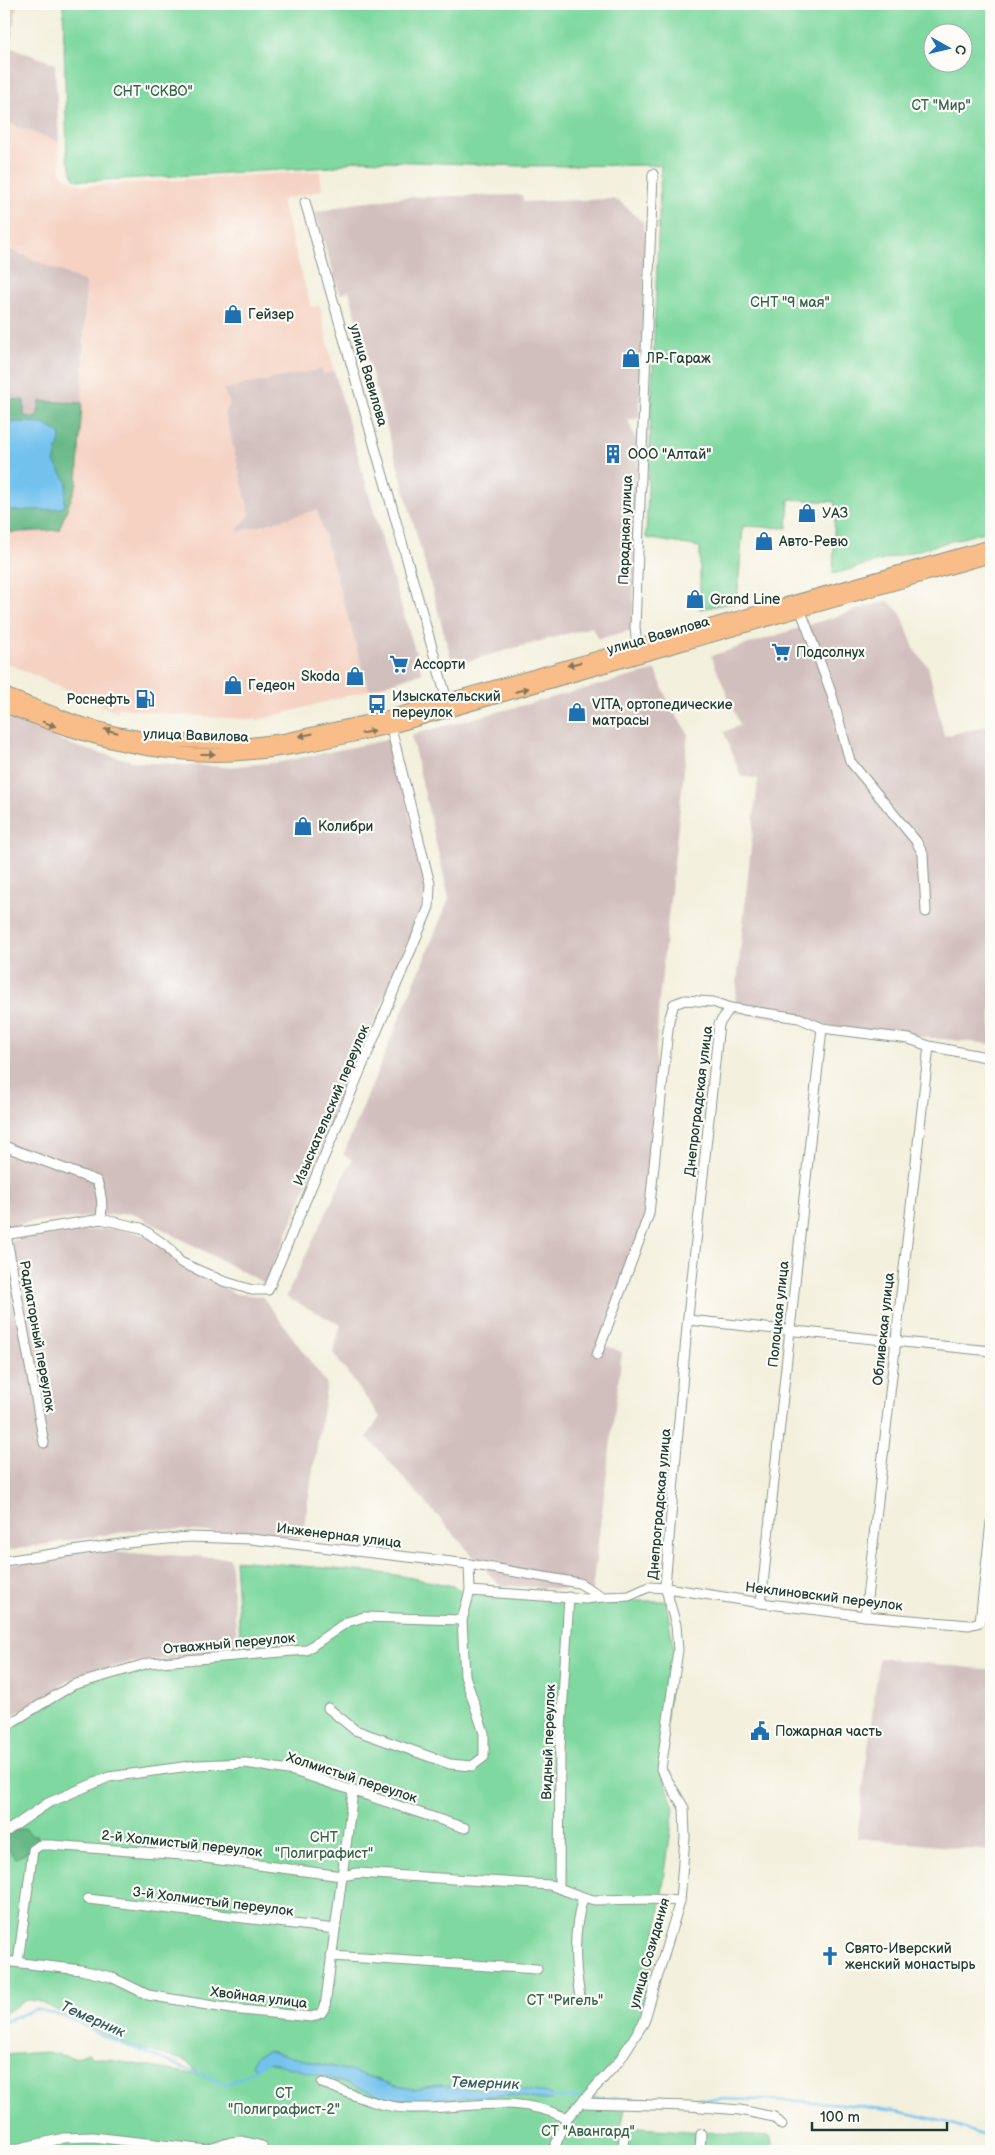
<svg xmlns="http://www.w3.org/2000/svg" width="995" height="2155" viewBox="0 0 995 2155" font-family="'Balsamiq Sans',sans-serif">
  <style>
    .built { fill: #f5d2c2 }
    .industrial { fill: #d1bfbd }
    .green { fill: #7ed89f; stroke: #4e8a6a; fill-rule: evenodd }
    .forest { fill: #66b886; stroke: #427a5d }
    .water { fill: #73c2ee; stroke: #498091 }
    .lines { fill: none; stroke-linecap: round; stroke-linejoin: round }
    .stream { stroke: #73c2ee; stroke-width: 2.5 }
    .street-casing { stroke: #899688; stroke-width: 11 }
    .primary-casing { stroke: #899688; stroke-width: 14 }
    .street { stroke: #fff; stroke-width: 9 }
    .primary { stroke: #f8bd89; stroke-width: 12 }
    .oneway { fill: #81775a }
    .labels { text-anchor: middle; stroke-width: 4.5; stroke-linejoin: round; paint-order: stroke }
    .park-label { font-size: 14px; fill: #37644f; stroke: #fdfcf7 }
    .poi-label { font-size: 14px; fill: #1f3d34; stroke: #fdfcf7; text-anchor: start }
    .street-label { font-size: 14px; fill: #1f3d34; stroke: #fdfcf7 }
    .water-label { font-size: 15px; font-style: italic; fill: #345e62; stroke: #fdfcf7 }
  </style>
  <rect width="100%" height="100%" fill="#fdfcf7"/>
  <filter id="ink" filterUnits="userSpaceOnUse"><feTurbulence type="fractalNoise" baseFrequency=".02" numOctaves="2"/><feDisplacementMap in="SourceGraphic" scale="10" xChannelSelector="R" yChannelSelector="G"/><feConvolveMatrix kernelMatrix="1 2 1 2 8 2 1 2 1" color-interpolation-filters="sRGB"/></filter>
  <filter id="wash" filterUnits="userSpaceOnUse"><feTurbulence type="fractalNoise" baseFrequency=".0096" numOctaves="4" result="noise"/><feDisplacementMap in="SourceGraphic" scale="20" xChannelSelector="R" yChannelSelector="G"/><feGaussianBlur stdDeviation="1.12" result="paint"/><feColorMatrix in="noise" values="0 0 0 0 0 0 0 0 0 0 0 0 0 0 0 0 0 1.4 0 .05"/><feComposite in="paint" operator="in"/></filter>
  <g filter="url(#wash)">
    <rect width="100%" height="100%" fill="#f3f0dd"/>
    <path class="built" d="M 4,122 L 59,142 L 61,174 L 72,181 L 85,186 L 320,171 L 322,190 L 281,200 L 311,307 L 320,306 L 334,371 L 323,374 L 322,369 L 223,389 L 230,404 L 225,413 L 250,515 L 240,526 L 239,532 L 317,510 L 369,690 L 259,720 L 180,715 L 119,708 L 117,712 L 4,662 L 4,533 L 14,531 L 85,357 L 86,282 L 4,247 Z"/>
    <g class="industrial">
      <path d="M 4,4 L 17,4 L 10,47 L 55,64 L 59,142 L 4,122 Z"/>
      <path d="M 522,195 L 523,202 L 611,199 L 619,201 L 643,222 L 646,239 L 639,418 L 628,420 L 639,447 L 638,473 L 633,480 L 638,488 L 632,630 L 598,639 L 592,627 L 453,665 L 349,291 L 340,294 L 315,213 L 351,204 L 406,197 Z"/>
      <path d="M 4,247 L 86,282 L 82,403 L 40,401 L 38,418 L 24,416 L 24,400 L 4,399 Z"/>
      <path d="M 322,369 L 323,374 L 334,371 L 392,576 L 422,673 L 369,690 L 317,510 L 238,532 L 240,526 L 250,515 L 225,413 L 230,404 L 223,389 Z"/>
      <path d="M 888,600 L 901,614 L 915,651 L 928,666 L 944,736 L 991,725 L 991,1044 L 837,1028 L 734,1012 L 758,779 L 741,776 L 724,732 L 740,725 L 711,656 Z"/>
      <path d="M 656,670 L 669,705 L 688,733 L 659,1001 L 646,1220 L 601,1344 L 622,1352 L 592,1591 L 499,1585 L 367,1437 L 380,1417 L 333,1353 L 341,1325 L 286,1297 L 352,1159 L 343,1155 L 449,899 L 411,735 Z"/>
      <path d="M 4,716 L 80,748 L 137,762 L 225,767 L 281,762 L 391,739 L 428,893 L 266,1284 L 132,1213 L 30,1222 L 4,1228 Z"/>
      <path d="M 114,1228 L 150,1236 L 186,1267 L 236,1294 L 262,1296 L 327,1384 L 302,1538 L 149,1528 L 4,1551 L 4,1242 L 29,1237 Z"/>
      <path d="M 82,1551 L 230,1558 L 238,1652 L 128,1663 L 72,1679 L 4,1721 L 4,1565 Z"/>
      <path d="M 879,1658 L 991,1670 L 991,1851 L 857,1838 Z"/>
    </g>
    <g class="green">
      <path d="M 63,4 L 991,4 L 991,530 L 833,574 L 835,502 L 789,499 L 787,528 L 743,526 L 737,602 L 700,609 L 700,547 L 646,538 L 661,165 L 520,166 L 358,160 L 332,167 L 86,181 L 74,179 L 67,157 ZM 962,32 L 962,62 L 932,62 L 932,32 Z"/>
      <path d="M 235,1560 L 391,1574 L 453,1586 L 471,1595 L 566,1601 L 666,1601 L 674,1651 L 661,1769 L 674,1808 L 652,1966 L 641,2023 L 619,2061 L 577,2108 L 583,2110 L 625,2109 L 621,2127 L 770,2136 L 774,2151 L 4,2151 L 4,2055 L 46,2052 L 75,2058 L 88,2053 L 92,2057 L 199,2075 L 188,2061 L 127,2045 L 38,2001 L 26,2000 L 4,2014 L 4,1726 L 76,1683 L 128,1666 L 241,1654 Z"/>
    </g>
    <g class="forest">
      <path d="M 4,399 L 24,400 L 24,416 L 37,418 L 40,401 L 82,403 L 77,483 L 59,530 L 4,533 Z"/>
      <path d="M 26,1829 L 32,1836 L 38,1836 C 37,1850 26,1853 15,1858 L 4,1843 L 4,1838 L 13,1830 Z"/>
    </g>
    <g class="water">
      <path d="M 12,422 C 33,422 44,421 61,435 L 54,462 L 67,482 L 64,507 C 54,510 46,510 36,510 C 21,509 20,514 4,508 L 4,427 Z"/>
      <path d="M 268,2051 L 354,2072 L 397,2086 L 414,2089 L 439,2085 L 482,2089 L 501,2086 L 547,2093 L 552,2096 L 551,2100 L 545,2100 L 509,2095 L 410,2101 L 388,2099 L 349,2084 L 277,2064 L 266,2062 L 257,2069 L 252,2065 C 254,2056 260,2053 268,2051 Z"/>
    </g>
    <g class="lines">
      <g class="stream">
        <path d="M 4,2022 L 36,2009 L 64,2016 L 103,2036 L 226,2084 L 245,2076 L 269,2060"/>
        <path d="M 550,2097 L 582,2098"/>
        <path d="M 588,2098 C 706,2102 829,2091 945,2122 C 960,2126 976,2133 991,2139"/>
      </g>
    </g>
  </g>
  <g filter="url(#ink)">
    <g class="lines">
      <g class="street-casing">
        <g id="street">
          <path d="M 305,202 L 447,700"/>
          <path d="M 801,611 L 831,692 L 850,761 L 916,841 L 923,854 L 926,912"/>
          <path d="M 637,647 L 635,627 L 653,174"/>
          <path d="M 4,1146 L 97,1181 C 102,1194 103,1206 101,1219"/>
          <path d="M 6,1234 L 44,1443"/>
          <path d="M 4,1235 L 101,1219 L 141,1228 L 168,1247 L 180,1262 L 223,1281 L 252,1290 L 268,1290 L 429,907 L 430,884 L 390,724"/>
          <path d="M 688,1320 L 991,1351"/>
          <path d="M 597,1355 L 649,1214 L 669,1020 L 674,1004 L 685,1000 L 713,1002 L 730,1008 L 799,1018 L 822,1028 L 909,1039 L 929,1046 L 991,1058"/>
          <path d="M 4,1561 L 127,1543 L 188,1537 L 251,1539 L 469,1564 L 579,1583 L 603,1597 L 629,1596 L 649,1587 L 667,1588 L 761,1603 L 865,1616 L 969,1625 L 980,1622 L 991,1522"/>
          <path d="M 470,1591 L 585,1599 L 603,1597"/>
          <path d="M 761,1603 L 822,1028"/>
          <path d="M 865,1616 L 929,1046"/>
          <path d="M 328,1708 L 355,1730 L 450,1764 L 472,1766 L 484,1757 L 484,1733 L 465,1676 L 462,1620 L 470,1591 L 469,1564"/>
          <path d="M 4,1727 L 73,1685 L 149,1663 L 306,1650 L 347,1622 L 364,1617 L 462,1620"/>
          <path d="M 4,1833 L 48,1803 L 109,1777 L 197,1765 L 246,1763 L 294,1771 L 465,1828"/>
          <path d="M 559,1888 L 560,1747 L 569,1597"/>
          <path d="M 88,1899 L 335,1929"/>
          <path d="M 331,1956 L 537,1969"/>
          <path d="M 4,1961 L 81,1970 L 111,1977 L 148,1995 L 231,2009 L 312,2017 L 321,2013 L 325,2007 L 353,1792"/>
          <path d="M 18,1962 L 33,1850 L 40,1845 L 51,1845 L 182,1855 L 342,1876 L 358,1873 L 550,1885 L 583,1897 L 594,1900 L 650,1899 L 680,1901"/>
          <path d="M 580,1997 C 574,1961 573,1933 583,1897"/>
          <path d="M 322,2083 C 350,2093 380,2108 410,2108 C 470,2110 509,2092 567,2118"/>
          <path d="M 582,2103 L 689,2106 L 740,2110 L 774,2117 L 782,2125"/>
          <path d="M 7,2151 L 64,2138 L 93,2137 L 207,2150 L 231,2142 L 242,2141 L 262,2146"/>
          <path d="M 553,2151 L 567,2118 L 619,2061 L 644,2022 L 680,1901 L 685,1837 L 684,1808 L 661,1769 L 678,1650 L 676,1625 L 665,1586 L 687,1326 L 719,1024 L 730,1008"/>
          <path d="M 622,2151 L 625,2132"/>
          <path d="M 700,2151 L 701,2134"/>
        </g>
      </g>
      <g class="primary-casing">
        <g id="primary">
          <path d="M 4,694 L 76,722 L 116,733 L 155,740 L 250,744 L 283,740 L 388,717 L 991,546"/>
          <path d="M 4,706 C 84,738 164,762 252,753 C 300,749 345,737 391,727 L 991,556"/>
        </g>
      </g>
      <use href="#street" class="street"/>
      <use href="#primary" class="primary"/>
    </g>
    <defs><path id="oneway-solid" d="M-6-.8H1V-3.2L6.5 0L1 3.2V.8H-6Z" transform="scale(1.25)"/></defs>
    <g class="oneway">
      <use href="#oneway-solid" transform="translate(574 664) rotate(165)"/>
      <use href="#oneway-solid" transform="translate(522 690) rotate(-16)"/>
      <use href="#oneway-solid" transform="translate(49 724) rotate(20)"/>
      <use href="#oneway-solid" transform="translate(111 731) rotate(-166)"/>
      <use href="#oneway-solid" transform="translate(368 732) rotate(-13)"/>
      <use href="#oneway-solid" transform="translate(306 735) rotate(168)"/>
      <use href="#oneway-solid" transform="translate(208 754)"/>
    </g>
  </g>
  <defs>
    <g id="shop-bare" transform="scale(1.5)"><path d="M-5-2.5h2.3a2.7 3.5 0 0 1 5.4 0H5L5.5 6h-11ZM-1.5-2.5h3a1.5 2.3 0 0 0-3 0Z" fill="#1f6fb2" stroke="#fdfcf7" stroke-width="2.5" paint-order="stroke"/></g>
    <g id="building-bare" transform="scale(1.5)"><path d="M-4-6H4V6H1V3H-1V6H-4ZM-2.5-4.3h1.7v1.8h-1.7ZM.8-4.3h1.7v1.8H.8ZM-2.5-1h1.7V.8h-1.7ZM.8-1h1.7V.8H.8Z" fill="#1f6fb2" stroke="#fdfcf7" stroke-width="2.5" paint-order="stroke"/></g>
    <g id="supermarket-bare" transform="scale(1.5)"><path d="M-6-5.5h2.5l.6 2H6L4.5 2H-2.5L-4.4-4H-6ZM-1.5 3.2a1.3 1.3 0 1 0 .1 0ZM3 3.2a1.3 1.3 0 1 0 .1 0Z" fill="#1f6fb2" stroke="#fdfcf7" stroke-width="2.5" paint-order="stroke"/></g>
    <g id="fuel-bare" transform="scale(1.5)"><path d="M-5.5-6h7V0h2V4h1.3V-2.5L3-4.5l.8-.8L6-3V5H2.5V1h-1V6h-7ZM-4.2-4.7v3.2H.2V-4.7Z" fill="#1f6fb2" stroke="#fdfcf7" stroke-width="2.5" paint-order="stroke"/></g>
    <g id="bus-bare" transform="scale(1.5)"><path d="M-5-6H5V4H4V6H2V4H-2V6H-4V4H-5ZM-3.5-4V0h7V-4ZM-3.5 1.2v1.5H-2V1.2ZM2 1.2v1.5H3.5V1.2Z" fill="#1f6fb2" stroke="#fdfcf7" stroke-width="2.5" paint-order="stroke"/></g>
    <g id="civic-bare" transform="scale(1.5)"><path d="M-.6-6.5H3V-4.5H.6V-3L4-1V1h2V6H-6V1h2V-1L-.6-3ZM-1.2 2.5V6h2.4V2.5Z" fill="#1f6fb2" stroke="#fdfcf7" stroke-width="2.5" paint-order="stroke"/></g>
    <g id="church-bare" transform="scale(1.5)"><path d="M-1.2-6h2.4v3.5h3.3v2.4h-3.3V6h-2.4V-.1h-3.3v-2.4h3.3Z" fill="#1f6fb2" stroke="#fdfcf7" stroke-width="2.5" paint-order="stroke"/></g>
  </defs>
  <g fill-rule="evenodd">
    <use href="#shop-bare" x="233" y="314"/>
    <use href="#shop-bare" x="631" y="358"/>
    <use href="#building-bare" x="613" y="454"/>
    <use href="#shop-bare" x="807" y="513"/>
    <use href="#shop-bare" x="764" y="541"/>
    <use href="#shop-bare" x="695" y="599"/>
    <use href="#supermarket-bare" x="781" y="652"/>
    <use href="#supermarket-bare" x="399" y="664"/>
    <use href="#shop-bare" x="355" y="676"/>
    <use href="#shop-bare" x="233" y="685"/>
    <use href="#fuel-bare" x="145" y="699"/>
    <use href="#bus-bare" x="377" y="704"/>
    <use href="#shop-bare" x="577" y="712"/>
    <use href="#shop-bare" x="303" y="826"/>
    <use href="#civic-bare" x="760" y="1731"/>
    <use href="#church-bare" x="830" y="1956"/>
  </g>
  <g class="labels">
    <g class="park-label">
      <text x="153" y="96">СНТ "СКВО"</text>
      <text x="941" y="110">СТ "Мир"</text>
      <text x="790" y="307">СНТ "9 мая"</text>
      <text x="324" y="1842">СНТ<tspan x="324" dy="16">"Полиграфист"</tspan></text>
      <text x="565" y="2005">СТ "Ригель"</text>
      <text x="284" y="2098">СТ<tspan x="284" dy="16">"Полиграфист-2"</tspan></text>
      <text x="588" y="2136">СТ "Авангард"</text>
    </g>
    <g class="poi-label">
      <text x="248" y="319">Гейзер</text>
      <text x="646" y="363">ЛР-Гараж</text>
      <text x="628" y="459">ООО "Алтай"</text>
      <text x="822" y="518">УАЗ</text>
      <text x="779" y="546">Авто-Ревю</text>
      <text x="710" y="604">Grand Line</text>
      <text x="796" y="657">Подсолнух</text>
      <text x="414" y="669">Ассорти</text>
      <text x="340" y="681" text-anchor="end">Skoda</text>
      <text x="248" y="690">Гедеон</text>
      <text x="392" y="701">Изыскательский<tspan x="392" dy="16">переулок</tspan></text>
      <text x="130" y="704" text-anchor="end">Роснефть</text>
      <text x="592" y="709">VITA, ортопедические<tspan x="592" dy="16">матрасы</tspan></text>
      <text x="318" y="831">Колибри</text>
      <text x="775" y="1736">Пожарная часть</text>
      <text x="845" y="1953">Свято-Иверский<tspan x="845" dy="16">женский монастырь</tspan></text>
    </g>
    <g class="street-label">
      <text transform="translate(369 375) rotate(74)" y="5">улица Вавилова</text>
      <text transform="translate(625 530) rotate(-88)" y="5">Парадная улица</text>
      <text transform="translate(658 635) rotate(-16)" y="5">улица Вавилова</text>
      <text transform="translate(196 735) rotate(2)" y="5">улица Вавилова</text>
      <text transform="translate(698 1101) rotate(-83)" y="5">Днепроградская улица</text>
      <text transform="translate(331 1105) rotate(-67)" y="5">Изыскательский переулок</text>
      <text transform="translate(778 1314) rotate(-84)" y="5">Полоцкая улица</text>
      <text transform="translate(883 1329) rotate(-84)" y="5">Обливская улица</text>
      <text transform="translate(38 1336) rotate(80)" y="5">Радиаторный переулок</text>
      <text transform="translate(659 1504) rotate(-85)" y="5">Днепроградская улица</text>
      <text transform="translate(339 1535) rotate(7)" y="5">Инженерная улица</text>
      <text transform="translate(824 1596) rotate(7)" y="5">Неклиновский переулок</text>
      <text transform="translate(229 1643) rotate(-5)" y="5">Отважный переулок</text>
      <text transform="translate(548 1742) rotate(-88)" y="5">Видный переулок</text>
      <text transform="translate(352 1777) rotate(18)" y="5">Холмистый переулок</text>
      <text transform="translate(182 1843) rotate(6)" y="5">2-й Холмистый переулок</text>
      <text transform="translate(213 1901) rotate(7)" y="5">3-й Холмистый переулок</text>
      <text transform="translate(649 1953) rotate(-74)" y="5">улица Созидания</text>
      <text transform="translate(259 1997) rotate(7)" y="5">Хвойная улица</text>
    </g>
    <g class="water-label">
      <text transform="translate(93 2019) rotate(24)" y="5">Темерник</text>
      <text transform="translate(485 2083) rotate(2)" y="5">Темерник</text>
    </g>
  </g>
  <rect width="995" height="2155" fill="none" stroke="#fdfcf7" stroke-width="20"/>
  <g transform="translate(948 48) rotate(98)"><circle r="24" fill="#fdfcf7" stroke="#a4b0a9"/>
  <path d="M0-4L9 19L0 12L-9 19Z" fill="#1f6fb2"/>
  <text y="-8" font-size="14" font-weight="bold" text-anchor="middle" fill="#1f3d34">С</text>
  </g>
  <path d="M812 2122v8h135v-8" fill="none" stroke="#1f3d34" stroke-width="2.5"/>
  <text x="820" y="2122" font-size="15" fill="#1f3d34" stroke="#fdfcf7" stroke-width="4" paint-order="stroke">100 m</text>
</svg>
